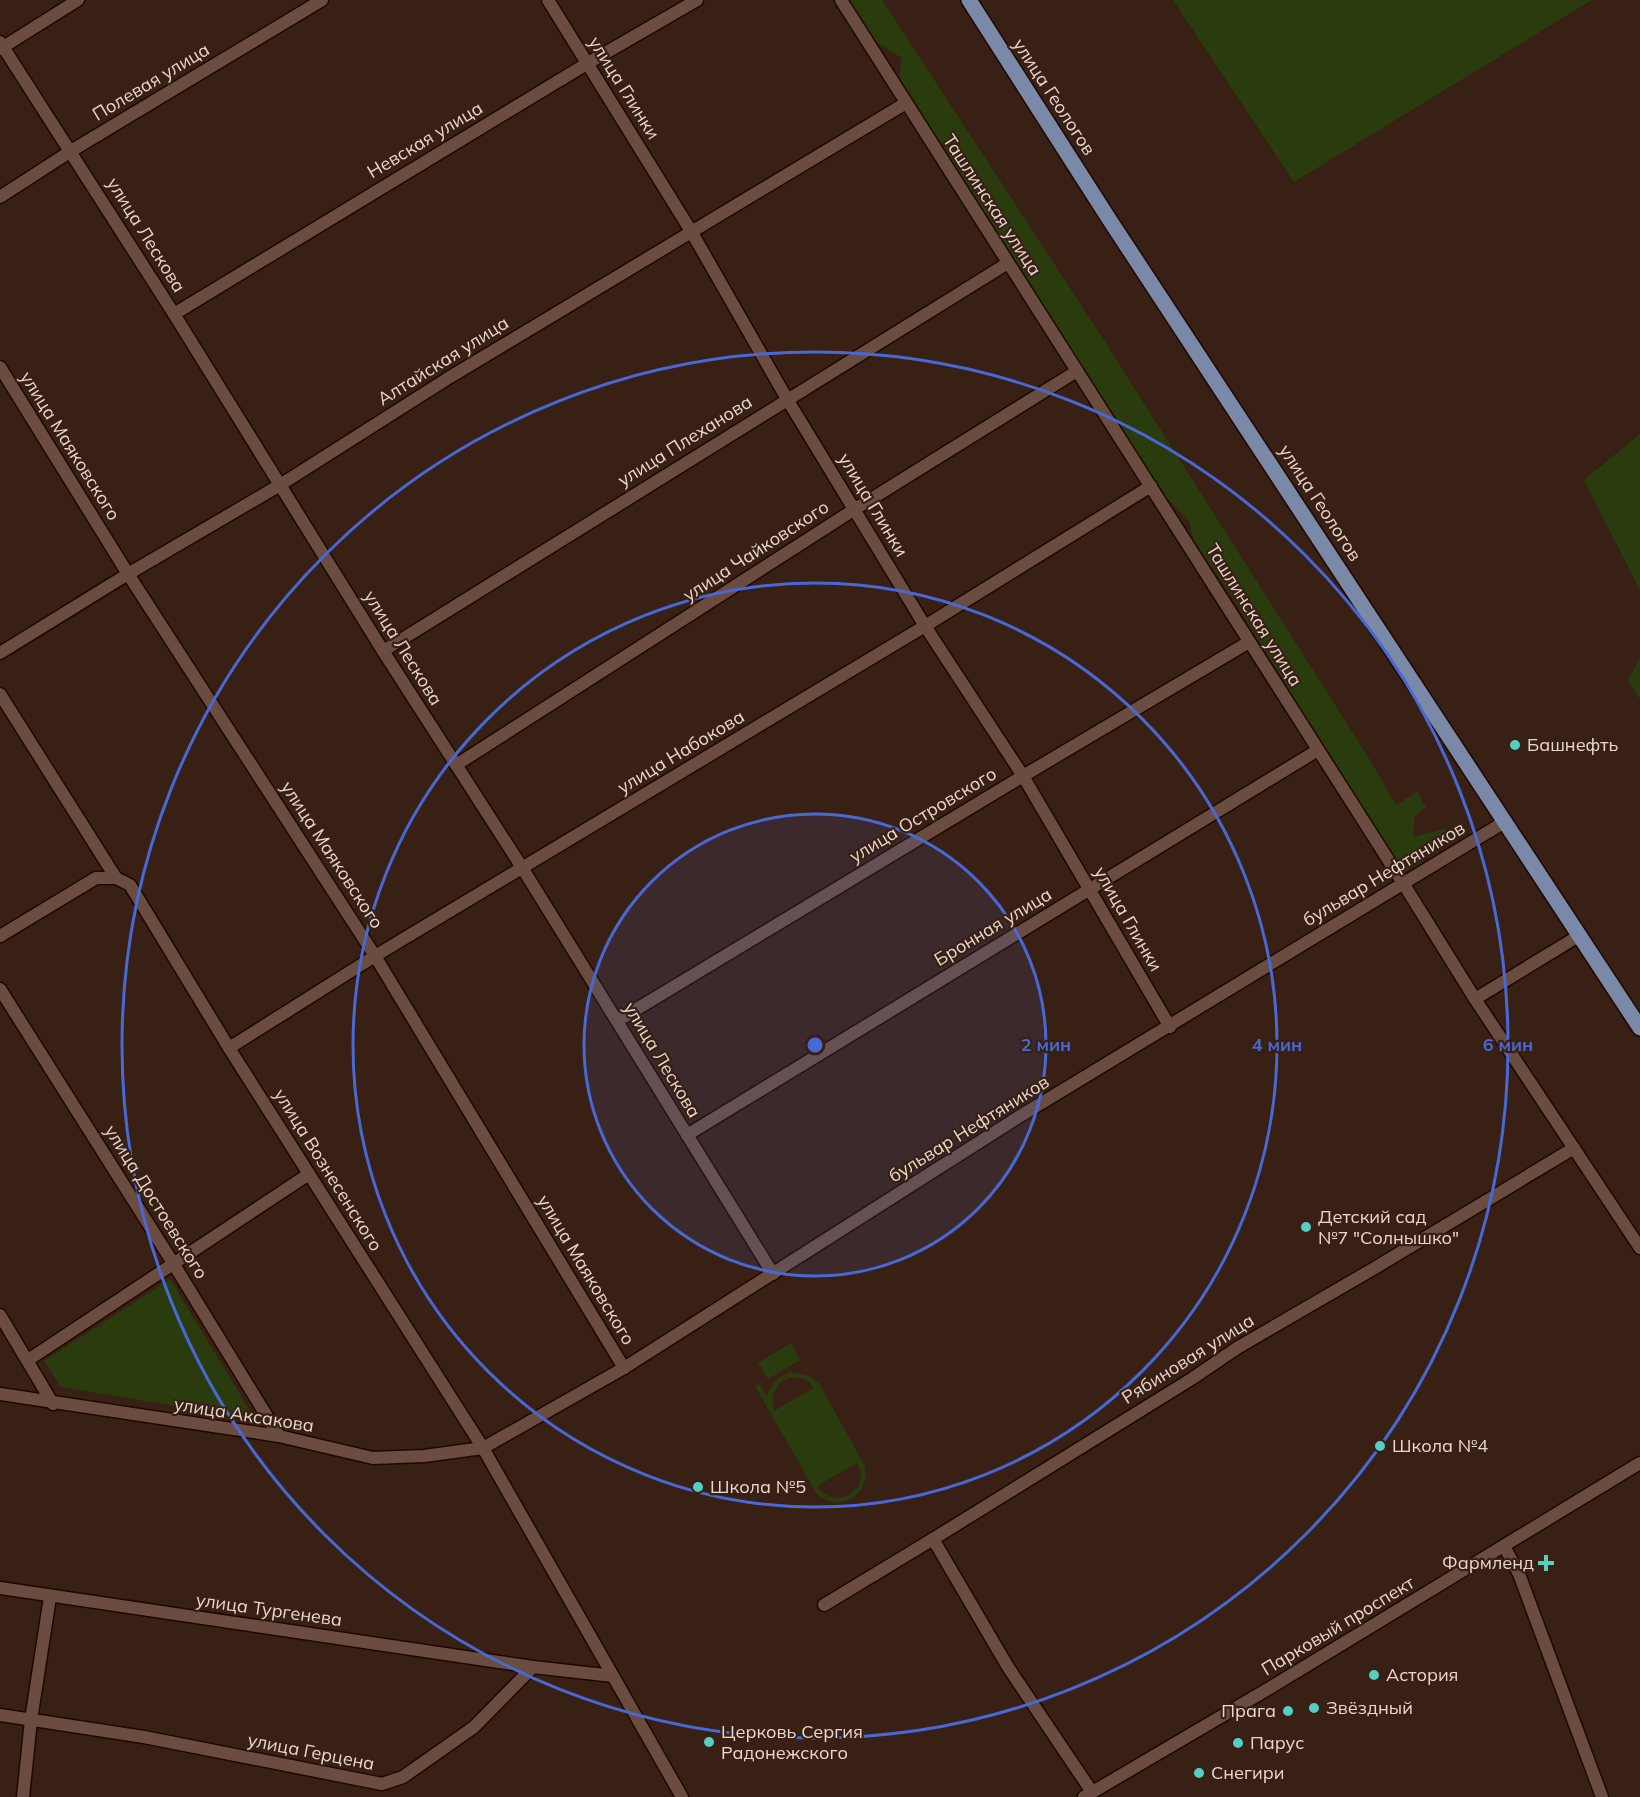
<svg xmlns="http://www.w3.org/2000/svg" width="1640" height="1797" viewBox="0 0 1640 1797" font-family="Mulish,sans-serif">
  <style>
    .green { fill: #2a3c0e; fill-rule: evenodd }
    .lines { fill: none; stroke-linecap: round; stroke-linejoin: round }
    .minor-casing { stroke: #1f0801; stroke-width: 15 }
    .major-casing { stroke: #1f0801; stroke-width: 18 }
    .minor { stroke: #6a4d40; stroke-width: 12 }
    .major { stroke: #7b89a8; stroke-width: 15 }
    .ring { fill: none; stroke: #4669d6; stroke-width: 3 }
    .poi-dot { fill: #55cec4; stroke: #392014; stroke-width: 2 }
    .labels { text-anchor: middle; stroke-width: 4.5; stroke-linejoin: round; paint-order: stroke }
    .street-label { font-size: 18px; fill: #e9d7cf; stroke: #392014 }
    .poi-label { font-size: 18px; fill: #e9d7cf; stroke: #392014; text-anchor: start }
    .centre { fill: #4669d6; stroke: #392014; stroke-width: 3 }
    .ring-label { font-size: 18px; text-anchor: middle; font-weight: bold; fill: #4669d6; stroke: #392014; stroke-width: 4.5; stroke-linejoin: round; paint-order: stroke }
  </style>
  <rect width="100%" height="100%" fill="#392014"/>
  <g class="green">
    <path d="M 847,0 L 882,0 L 1100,334 L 1370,760 L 1396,805 L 1417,792 L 1426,807 L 1415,816 L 1413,837 L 1444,829 L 1457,831 L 1402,874 L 1228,590 L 1194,542 L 1189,521 L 1162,493 L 1015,264 L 899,78 L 902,58 L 870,38 Z"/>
    <path d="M 1173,0 L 1592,0 L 1294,182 Z"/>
    <path d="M 1640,434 L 1640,590 L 1584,480 Z"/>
    <path d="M 1640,658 L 1640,699 L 1628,680 Z"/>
    <path d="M 170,1279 L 255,1419 L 61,1387 L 44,1361 Z"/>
    <path d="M 791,1343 L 800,1360 L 768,1379 L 758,1363 Z"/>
    <path d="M 790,1372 L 810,1376 L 820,1385 L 865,1466 C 870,1495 841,1514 817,1494 L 755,1386 L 759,1384 L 767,1397 C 771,1384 777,1377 790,1372 ZM 797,1377 L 807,1380 L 814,1388 L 774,1411 C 769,1393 778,1378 797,1377 ZM 857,1463 C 873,1489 836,1513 817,1486 Z"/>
  </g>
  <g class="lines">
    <g class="minor-casing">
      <g id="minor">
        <path d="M 548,0 L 691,231 L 787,399 L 925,626 L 1023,776 L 1170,1027"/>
        <path d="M 841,0 L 1403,883 L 1475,999 L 1640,1248"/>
        <path d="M 0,42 L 174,314 L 383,651 L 523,869 L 773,1274"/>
        <path d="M 0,49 L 78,0"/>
        <path d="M 0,197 L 71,151 L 322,0"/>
        <path d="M 174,314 L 588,63 L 697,0"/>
        <path d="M 0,367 L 128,574 L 375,956 L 624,1368"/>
        <path d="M 383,651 L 1008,263"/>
        <path d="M 0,653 L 128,574 L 280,485 L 450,377 L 906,103"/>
        <path d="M 0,694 L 116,878 L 130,885 L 229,1048 L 483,1448 L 682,1797"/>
        <path d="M 456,765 L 855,509 L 1077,371"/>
        <path d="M 0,936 L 96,878 L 116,878"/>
        <path d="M 0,989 L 173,1263 L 279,1436"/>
        <path d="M 1475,999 L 1580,935"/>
        <path d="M 617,1021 L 1023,776 L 1249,642"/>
        <path d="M 229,1048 L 375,956 L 925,626 L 1151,486"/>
        <path d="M 687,1135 L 1318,750"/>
        <path d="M 0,1315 L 53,1404"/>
        <path d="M 28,1360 L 309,1174"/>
        <path d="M 0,1394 L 279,1436 L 373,1458 L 424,1456 L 483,1448 L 624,1368 L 1017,1118 L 1506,821"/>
        <path d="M 933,1539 L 1008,1667 L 1092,1792"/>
        <path d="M 1504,1546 L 1519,1574 L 1602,1797"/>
        <path d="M 0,1588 L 533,1667"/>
        <path d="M 824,1605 L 933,1539 L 1193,1378 L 1237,1348 L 1378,1266 L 1574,1148"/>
        <path d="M 0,1715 L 144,1737 L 382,1784 L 403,1777 L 474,1727 L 533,1667 L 613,1676"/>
        <path d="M 23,1797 L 31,1720 L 50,1597"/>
        <path d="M 1084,1797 L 1268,1689 L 1640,1463"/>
      </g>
    </g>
    <g class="major-casing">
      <path id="major" d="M 969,0 L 1109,219 L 1640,1028"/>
    </g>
    <use href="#minor" class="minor"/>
    <use href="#major" class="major"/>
  </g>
  <circle cx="815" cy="1045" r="231" fill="#4669d6" fill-opacity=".12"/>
  <g class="ring">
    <circle cx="815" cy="1045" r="231"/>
    <circle cx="815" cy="1045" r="462"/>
    <circle cx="815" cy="1045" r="693"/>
  </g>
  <g class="poi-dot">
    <circle cx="1515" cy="745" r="6"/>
    <circle cx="1306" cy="1227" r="6"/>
    <circle cx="1380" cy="1446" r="6"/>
    <circle cx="698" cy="1487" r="6"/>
    <path d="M1543 1554h6v6h6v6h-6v6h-6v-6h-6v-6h6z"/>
    <circle cx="1374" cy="1675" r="6"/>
    <circle cx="1314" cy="1708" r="6"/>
    <circle cx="1288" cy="1711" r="6"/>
    <circle cx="709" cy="1742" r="6"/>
    <circle cx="1238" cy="1743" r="6"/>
    <circle cx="1199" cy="1773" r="6"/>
  </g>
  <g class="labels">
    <g class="street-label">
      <text transform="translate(151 82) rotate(-31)" y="6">Полевая улица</text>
      <text transform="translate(624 88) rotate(58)" y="6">улица Глинки</text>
      <text transform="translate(1054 97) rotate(57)" y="6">улица Геологов</text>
      <text transform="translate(425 140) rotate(-31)" y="6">Невская улица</text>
      <text transform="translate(992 205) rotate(57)" y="6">Ташлинская улица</text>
      <text transform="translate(146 235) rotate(58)" y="6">улица Лескова</text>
      <text transform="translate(443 361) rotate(-32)" y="6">Алтайская улица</text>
      <text transform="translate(685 441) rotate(-32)" y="6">улица Плеханова</text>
      <text transform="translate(70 446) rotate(58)" y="6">улица Маяковского</text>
      <text transform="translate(1320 503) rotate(57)" y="6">улица Геологов</text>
      <text transform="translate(873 505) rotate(59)" y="6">улица Глинки</text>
      <text transform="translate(756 551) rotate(-33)" y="6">улица Чайковского</text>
      <text transform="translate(1254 615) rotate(58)" y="6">Ташлинская улица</text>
      <text transform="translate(403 648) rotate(58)" y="6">улица Лескова</text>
      <text transform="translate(681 752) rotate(-31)" y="6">улица Набокова</text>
      <text transform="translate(923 815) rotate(-31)" y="6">улица Островского</text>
      <text transform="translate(332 855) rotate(57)" y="6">улица Маяковского</text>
      <text transform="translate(1384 874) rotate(-31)" y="6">бульвар Нефтяников</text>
      <text transform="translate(1128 919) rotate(60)" y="6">улица Глинки</text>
      <text transform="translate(993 927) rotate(-31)" y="6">Бронная улица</text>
      <text transform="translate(662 1060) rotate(59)" y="6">улица Лескова</text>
      <text transform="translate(969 1129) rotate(-32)" y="6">бульвар Нефтяников</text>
      <text transform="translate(328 1170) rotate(58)" y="6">улица Вознесенского</text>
      <text transform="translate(156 1202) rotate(58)" y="6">улица Достоевского</text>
      <text transform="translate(586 1270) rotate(59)" y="6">улица Маяковского</text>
      <text transform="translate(1188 1359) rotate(-32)" y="6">Рябиновая улица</text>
      <text transform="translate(244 1415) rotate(9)" y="6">улица Аксакова</text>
      <text transform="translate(269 1610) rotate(8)" y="6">улица Тургенева</text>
      <text transform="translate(1338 1626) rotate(-31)" y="6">Парковый проспект</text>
      <text transform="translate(311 1752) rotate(11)" y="6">улица Герцена</text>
    </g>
    <g class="poi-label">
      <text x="1527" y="751">Башнефть</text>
      <text x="1318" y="1223">Детский сад<tspan x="1318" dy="21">№7 "Солнышко"</tspan></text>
      <text x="1392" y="1452">Школа №4</text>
      <text x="710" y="1493">Школа №5</text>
      <text x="1534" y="1569" text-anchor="end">Фармленд</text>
      <text x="1386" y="1681">Астория</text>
      <text x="1326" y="1714">Звёздный</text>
      <text x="1276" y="1717" text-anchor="end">Прага</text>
      <text x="721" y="1738">Церковь Сергия<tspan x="721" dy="21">Радонежского</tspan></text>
      <text x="1250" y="1749">Парус</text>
      <text x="1211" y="1779">Снегири</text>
    </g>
  </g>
  <circle cx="815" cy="1045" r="9" class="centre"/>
  <g class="ring-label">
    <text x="1046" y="1051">2 мин</text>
    <text x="1277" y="1051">4 мин</text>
    <text x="1508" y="1051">6 мин</text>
  </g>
</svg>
